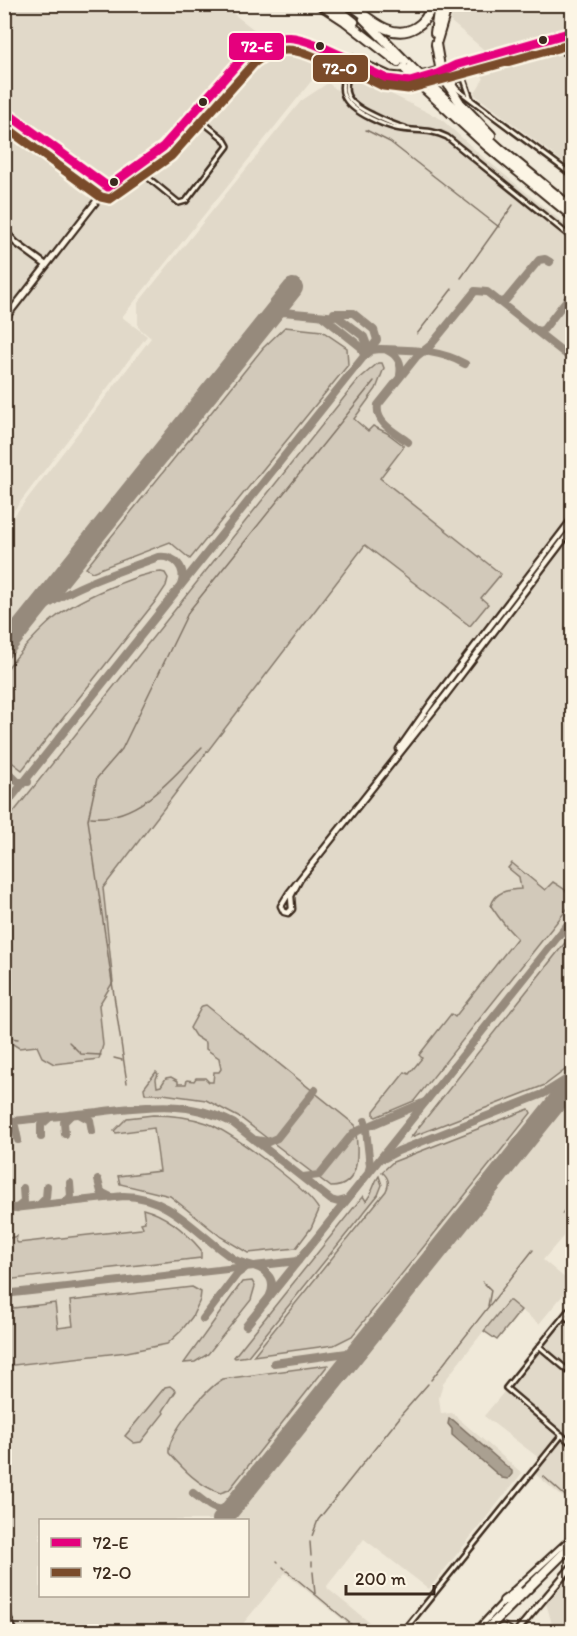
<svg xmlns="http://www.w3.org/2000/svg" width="577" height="1636" viewBox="0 0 577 1636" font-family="Itim,sans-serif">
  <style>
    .built { fill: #e1d9c9; fill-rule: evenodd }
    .green { fill: #d2c9ba; stroke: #867a6c; stroke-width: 1.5 }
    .water { fill: #aaa091; stroke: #7e7163; stroke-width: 1.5 }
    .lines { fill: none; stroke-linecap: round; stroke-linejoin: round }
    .stream { stroke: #7e7163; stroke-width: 1.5 }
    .taxiway { stroke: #968a7c; stroke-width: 8 }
    .runway { stroke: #968a7c; stroke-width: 20 }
    .street-casing { stroke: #3b2a1e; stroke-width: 8 }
    .secondary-casing { stroke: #3b2a1e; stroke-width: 9 }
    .highway-casing { stroke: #3b2a1e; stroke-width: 12 }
    .street { stroke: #fcf5e5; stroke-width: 3 }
    .secondary { stroke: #fcf5e5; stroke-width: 4.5 }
    .highway { stroke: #fcf5e5; stroke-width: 8 }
    .highway-bridge-casing { stroke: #3b2a1e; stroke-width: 12; stroke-linecap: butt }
    .highway-bridge { stroke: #fcf5e5; stroke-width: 8 }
    .bus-1-casing { stroke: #fcf5e5; stroke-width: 14 }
    .bus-2-casing { stroke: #fcf5e5; stroke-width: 14 }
    .bus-1 { stroke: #e5007d; stroke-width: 9 }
    .bus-2 { stroke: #7a4b2a; stroke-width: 9 }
    .bus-dot { fill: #3b2a1e; stroke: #fcf5e5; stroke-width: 2 }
    .line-badge { stroke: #fcf5e5; stroke-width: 2 }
    .badge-label { font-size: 16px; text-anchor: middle; font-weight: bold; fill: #fff }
  </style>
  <rect width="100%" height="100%" fill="#f0e9d9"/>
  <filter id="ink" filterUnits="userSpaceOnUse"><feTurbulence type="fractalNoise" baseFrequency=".0167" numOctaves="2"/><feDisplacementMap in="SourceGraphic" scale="12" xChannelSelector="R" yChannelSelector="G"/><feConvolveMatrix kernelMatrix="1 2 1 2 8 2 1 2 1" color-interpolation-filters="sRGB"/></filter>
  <g filter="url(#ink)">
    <g class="built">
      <path d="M 5,5 L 222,5 L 261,35 L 284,30 L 285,42 L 297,43 L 336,60 L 317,81 L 313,79 L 122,317 L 147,336 L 5,522 Z"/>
      <path d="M 456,5 L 572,5 L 572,169 L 474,94 L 484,78 L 473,69 L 495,59 L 450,21 Z"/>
      <path d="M 356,73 L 387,92 L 441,119 L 483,157 L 572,230 L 572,1226 L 543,1260 L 572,1284 L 539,1324 L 508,1300 L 443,1383 L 439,1398 L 441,1414 L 452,1413 L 522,1473 L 429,1589 L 364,1539 L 327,1586 L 328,1589 L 370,1623 L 357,1631 L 285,1573 L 237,1631 L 5,1631 L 4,529 L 151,338 L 138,327 L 138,303 L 301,101 L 328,83 L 337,90 L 350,90 L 350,81 ZM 40,1520 L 248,1520 L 248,1596 L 40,1596 Z"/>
      <path d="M 572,1310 L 572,1505 L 534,1473 L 543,1461 L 484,1416 Z"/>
      <path d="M 572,1571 L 572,1631 L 554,1631 L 546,1603 Z"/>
    </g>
    <g class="green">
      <path d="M 285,327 L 322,331 L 347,348 L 348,365 L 190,559 L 170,542 L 92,572 L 86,568 L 263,348 Z"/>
      <path d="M 378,363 L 382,363 L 384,368 L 376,389 L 354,419 L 368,431 L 373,426 L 387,433 L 403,445 L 403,448 L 380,478 L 501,574 L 481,598 L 488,604 L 470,626 L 365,545 L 103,888 L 113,982 L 99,1005 L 103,1045 L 99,1059 L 54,1064 L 42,1057 L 37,1046 L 19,1048 L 5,1039 L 5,823 L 358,380 Z"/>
      <path d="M 161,572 L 165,573 L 168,578 L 166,586 L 158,598 L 22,770 L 5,757 L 5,671 C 42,625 60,607 116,585 C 131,579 145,573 161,572 Z"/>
      <path d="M 512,863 L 545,890 L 553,882 C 561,887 573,893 572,903 L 414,1101 L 376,1117 L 374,1116 L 374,1111 L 405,1072 L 409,1074 L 422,1058 L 419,1055 L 451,1014 L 455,1017 L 517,938 C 507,929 499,918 491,906 C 495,891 508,890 521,889 L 519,877 L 508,868 Z"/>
      <path d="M 572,934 L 572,1061 L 565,1070 L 545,1085 L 411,1137 Z"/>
      <path d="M 206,1005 L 355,1125 C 358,1147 363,1187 331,1187 L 242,1119 L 206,1100 L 163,1094 L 145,1094 L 144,1088 L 156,1072 L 158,1074 L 156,1079 L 157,1087 L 161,1086 L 166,1078 L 171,1077 L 178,1081 L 178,1084 L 186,1084 L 187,1080 L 194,1081 L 196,1078 L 205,1078 L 209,1082 L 213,1082 L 214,1072 L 219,1072 L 221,1069 L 219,1058 L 206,1049 L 206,1043 L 195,1036 L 190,1028 L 202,1006 Z"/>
      <path d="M 529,1109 L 531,1113 L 352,1336 L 334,1345 L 253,1356 L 386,1191 C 390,1183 389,1178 382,1172 L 393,1162 Z"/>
      <path d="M 153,1115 C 171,1115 190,1117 207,1123 C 231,1132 308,1189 319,1210 L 311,1228 L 296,1248 L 248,1253 L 221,1237 L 170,1196 L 120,1184 L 118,1176 L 160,1171 L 154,1128 L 116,1133 L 114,1131 L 127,1118 Z"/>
      <path d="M 379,1176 L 382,1185 L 378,1195 L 248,1356 L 235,1358 L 234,1357 L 363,1196 L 366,1201 C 375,1190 372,1185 379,1176 Z"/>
      <path d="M 143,1209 C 166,1215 186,1232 201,1250 L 201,1258 L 5,1280 L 5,1244 L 8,1242 L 6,1239 L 17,1236 L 16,1241 L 18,1243 L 141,1229 L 143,1227 L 141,1223 L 145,1222 Z"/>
      <path d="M 252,1281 L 255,1286 L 251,1300 L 208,1354 L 195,1362 L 184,1363 L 242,1282 Z"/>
      <path d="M 192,1287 L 201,1292 L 200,1300 L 192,1317 L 181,1331 L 167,1344 L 127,1352 L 5,1366 L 5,1309 L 55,1303 L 58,1328 L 73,1326 L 70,1301 Z"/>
      <path d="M 508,1301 L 510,1301 L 521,1310 L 497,1340 L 484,1331 Z"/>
      <path d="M 328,1365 L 229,1490 L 220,1493 C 198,1485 184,1470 169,1453 C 167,1434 206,1389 223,1379 Z"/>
      <path d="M 170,1386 L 176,1391 L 163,1411 L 164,1413 L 141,1442 L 134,1443 L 125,1436 L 165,1387 Z"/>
    </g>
    <path class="water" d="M 449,1419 L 453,1420 L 512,1471 L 512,1474 L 508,1479 L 502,1478 L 452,1435 L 452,1429 L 448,1424 Z"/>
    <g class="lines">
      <g class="stream">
        <path d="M 366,130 L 390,142 L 499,227"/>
        <path d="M 461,278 L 513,205"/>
        <path d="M 417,334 L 452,289"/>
        <path d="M 91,817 C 139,821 172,778 202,747"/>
        <path d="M 4,1034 L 11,1038 L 18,1039"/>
        <path d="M 69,1042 L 81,1054 L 101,1055"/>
        <path d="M 114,1058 L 122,1060"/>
        <path d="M 127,1083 L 88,820 L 97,778 L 122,749 L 189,611 L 374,381"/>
        <path d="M 562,1214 L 572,1200"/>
        <path d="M 483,1282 L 491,1290 L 488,1306"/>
        <path d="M 431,1380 L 533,1250"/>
        <path d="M 401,1415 L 428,1384"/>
        <path d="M 543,1476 L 572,1502"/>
        <path d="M 312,1536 L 318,1520 L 400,1417"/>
        <path d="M 310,1542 L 311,1556"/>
        <path d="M 277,1561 L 278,1562"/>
        <path d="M 312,1562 L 312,1566"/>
        <path d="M 283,1567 L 285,1569"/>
        <path d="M 287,1571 L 358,1630"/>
        <path d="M 313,1572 L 315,1594"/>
      </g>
      <g class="taxiway">
        <path d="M 571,279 L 572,280"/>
        <path d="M 498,301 L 502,302 L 506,300 L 539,260 L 545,259 L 550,262"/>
        <path d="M 334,313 L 353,313 L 374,330 L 377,340 L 369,351"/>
        <path d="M 322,316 L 361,347 L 364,355"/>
        <path d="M 535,330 L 540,331 L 544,329 L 572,293"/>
        <path d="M 387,350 C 398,355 402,364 400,375"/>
        <path d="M 366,355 L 372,350 L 380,349 C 410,350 439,349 465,364"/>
        <path d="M 408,442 C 395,432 375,423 378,405 L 417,356 L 431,345 L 475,291 L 487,292 L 572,359"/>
        <path d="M 23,626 C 55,590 114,574 158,557 C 175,555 187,568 181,585"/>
        <path d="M 11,775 L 18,782 L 28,782"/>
        <path d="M 4,807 L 365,355 L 367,345 L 364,337 L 338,317 L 283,312 L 274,315 L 269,319"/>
        <path d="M 79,1114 L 90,1120 L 92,1131"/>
        <path d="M 365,1121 L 370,1166 L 368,1173"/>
        <path d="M 4,1122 C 35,1119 66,1115 97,1112 C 147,1106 187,1099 233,1123 L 331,1200 L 338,1202 L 346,1200"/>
        <path d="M 7,1122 L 15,1126 L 18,1140"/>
        <path d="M 65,1134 L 64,1122 L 71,1115"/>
        <path d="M 41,1137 L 41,1125 L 50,1117"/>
        <path d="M 256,1140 L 268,1142 L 277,1138 L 315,1090"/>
        <path d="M 385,1158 L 398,1151 L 543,1094 L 572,1076"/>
        <path d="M 303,1177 L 319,1175 L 353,1133 L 425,1102"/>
        <path d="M 98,1180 L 101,1192 L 111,1197"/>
        <path d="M 65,1203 L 71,1196 L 70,1183"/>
        <path d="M 39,1205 L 46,1198 L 47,1186"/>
        <path d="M 17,1208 L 24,1202 L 23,1188"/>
        <path d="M 4,1209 L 124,1196 C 171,1196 198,1236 234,1259 C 244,1266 260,1264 267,1274 C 273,1280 273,1288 270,1295"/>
        <path d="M 4,1294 L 298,1261"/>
        <path d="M 203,1319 L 237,1274 L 244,1269"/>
        <path d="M 246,1326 L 572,919"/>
        <path d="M 274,1363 L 347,1353 L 365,1342"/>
        <path d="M 193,1493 C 216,1511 220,1517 242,1495"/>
        <path d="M 221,1520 L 232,1509"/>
      </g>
      <g class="runway">
        <path d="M 4,649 L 293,288"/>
        <path d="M 222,1520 L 572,1083"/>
      </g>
      <g class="street-casing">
        <g id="street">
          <path d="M 552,38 L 558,47 L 572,58"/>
          <path d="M 350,62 C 335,91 342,104 370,118 C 378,122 387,126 396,128 C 414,132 430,128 447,137 L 572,238"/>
          <path d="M 354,63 C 339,92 345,102 373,115 C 383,120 394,125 405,128"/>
          <path d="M 471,99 L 464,79 L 456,79 L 454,85 L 457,89 L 572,175"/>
          <path d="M 4,111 L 108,187"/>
          <path d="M 135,167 L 179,203 L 186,201 L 228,146 L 224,139 L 193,114"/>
          <path d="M 572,1306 L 506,1388 L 572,1444"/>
          <path d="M 565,1316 L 572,1323"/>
          <path d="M 540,1347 L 572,1374"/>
          <path d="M 4,1592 L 9,1619 L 15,1632"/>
          <path d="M 362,1632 L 367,1629 L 373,1632"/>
          <path d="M 403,1632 L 562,1435"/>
        </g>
      </g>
      <g class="secondary-casing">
        <g id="secondary">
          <path d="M 347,58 L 353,58 L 390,75 L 412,77"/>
          <path d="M 420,75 L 572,32"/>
          <path d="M 4,230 L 16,243 L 46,265"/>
          <path d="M 4,320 L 105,190 L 163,147 L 246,54 C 279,21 312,43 347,58 L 351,62 C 396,84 409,90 456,65"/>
          <path d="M 399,749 L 432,702 L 572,519"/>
          <path d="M 300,879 L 291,896 L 292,909 L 288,913 L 284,912 L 281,906 L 289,893 L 445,696 L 572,529"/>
          <path d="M 514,1590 L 572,1537"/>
          <path d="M 475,1632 L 504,1601"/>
          <path d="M 516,1632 L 572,1566"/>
        </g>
      </g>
      <g class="highway-casing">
        <g id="highway">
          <path d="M 319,4 L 345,21 L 398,62"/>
          <path d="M 331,4 L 354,22"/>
          <path d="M 350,4 C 369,18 392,42 416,27 C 425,22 429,14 432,4"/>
          <path d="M 364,19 L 411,67"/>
          <path d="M 435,33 L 439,4"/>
          <path d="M 436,44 L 448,4"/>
          <path d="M 446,81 L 460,103 L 491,135"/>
          <path d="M 432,87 L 499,148 L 572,208"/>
          <path d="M 425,89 L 487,146 L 572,216"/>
          <path d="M 504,1601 L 518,1591"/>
          <path d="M 484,1632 L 572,1545"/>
          <path d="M 496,1632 L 503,1628 L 510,1632"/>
        </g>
      </g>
      <use href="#street" class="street"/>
      <use href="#secondary" class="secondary"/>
      <use href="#highway" class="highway"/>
      <g class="highway-bridge-casing">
        <g id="highway-bridge">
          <path d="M 436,44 L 440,67 L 446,81"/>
          <path d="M 411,67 L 432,87"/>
          <path d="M 404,68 L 425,89"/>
        </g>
      </g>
      <use href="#highway-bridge" class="highway-bridge"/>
      <g class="bus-1-casing">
        <path id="bus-1" d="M 4,111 L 108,187 L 163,147 L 246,54 C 282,23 309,42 347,58 L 351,62 L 387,79 L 410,82 L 437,74 L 456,65 L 572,32"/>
      </g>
      <g class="bus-2-casing">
        <path id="bus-2" d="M 4,126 L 101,197 L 110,199 L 171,156 L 254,63 C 285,37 311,56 342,69 L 350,70 L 383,86 L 408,89 L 572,44"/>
      </g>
      <use href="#bus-1" class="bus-1"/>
      <use href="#bus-2" class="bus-2"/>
    </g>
  </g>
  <g class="bus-dot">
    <circle cx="543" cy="40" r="5"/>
    <circle cx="320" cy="46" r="5"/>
    <circle cx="203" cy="102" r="5"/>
    <circle cx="114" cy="182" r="5"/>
  </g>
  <g class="line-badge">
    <rect x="228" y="32" width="57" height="29" rx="6" fill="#e5007d"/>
    <rect x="312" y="54" width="57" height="29" rx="6" fill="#7a4b2a"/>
  </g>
  <g class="badge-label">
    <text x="257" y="52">72-E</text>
    <text x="340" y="74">72-O</text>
  </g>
  <rect width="577" height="1636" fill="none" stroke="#fcf5e5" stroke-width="24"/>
  <rect x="12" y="12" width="553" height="1612" fill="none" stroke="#3b2a1e" stroke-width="2" filter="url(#ink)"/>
  <rect x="39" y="1519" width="210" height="78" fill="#fcf5e5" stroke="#afa495" stroke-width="1.5"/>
  <rect x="51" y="1538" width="30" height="9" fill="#e5007d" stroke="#afa495" stroke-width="1.5"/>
  <text x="93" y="1549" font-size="18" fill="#3b2a1e">72-E</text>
  <rect x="51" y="1568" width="30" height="9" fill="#7a4b2a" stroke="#afa495" stroke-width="1.5"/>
  <text x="93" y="1579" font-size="18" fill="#3b2a1e">72-O</text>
  <path d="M346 1585v9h88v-9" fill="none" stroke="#3b2a1e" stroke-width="3"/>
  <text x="355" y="1585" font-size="18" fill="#3b2a1e" stroke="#fcf5e5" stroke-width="4.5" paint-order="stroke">200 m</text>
</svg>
